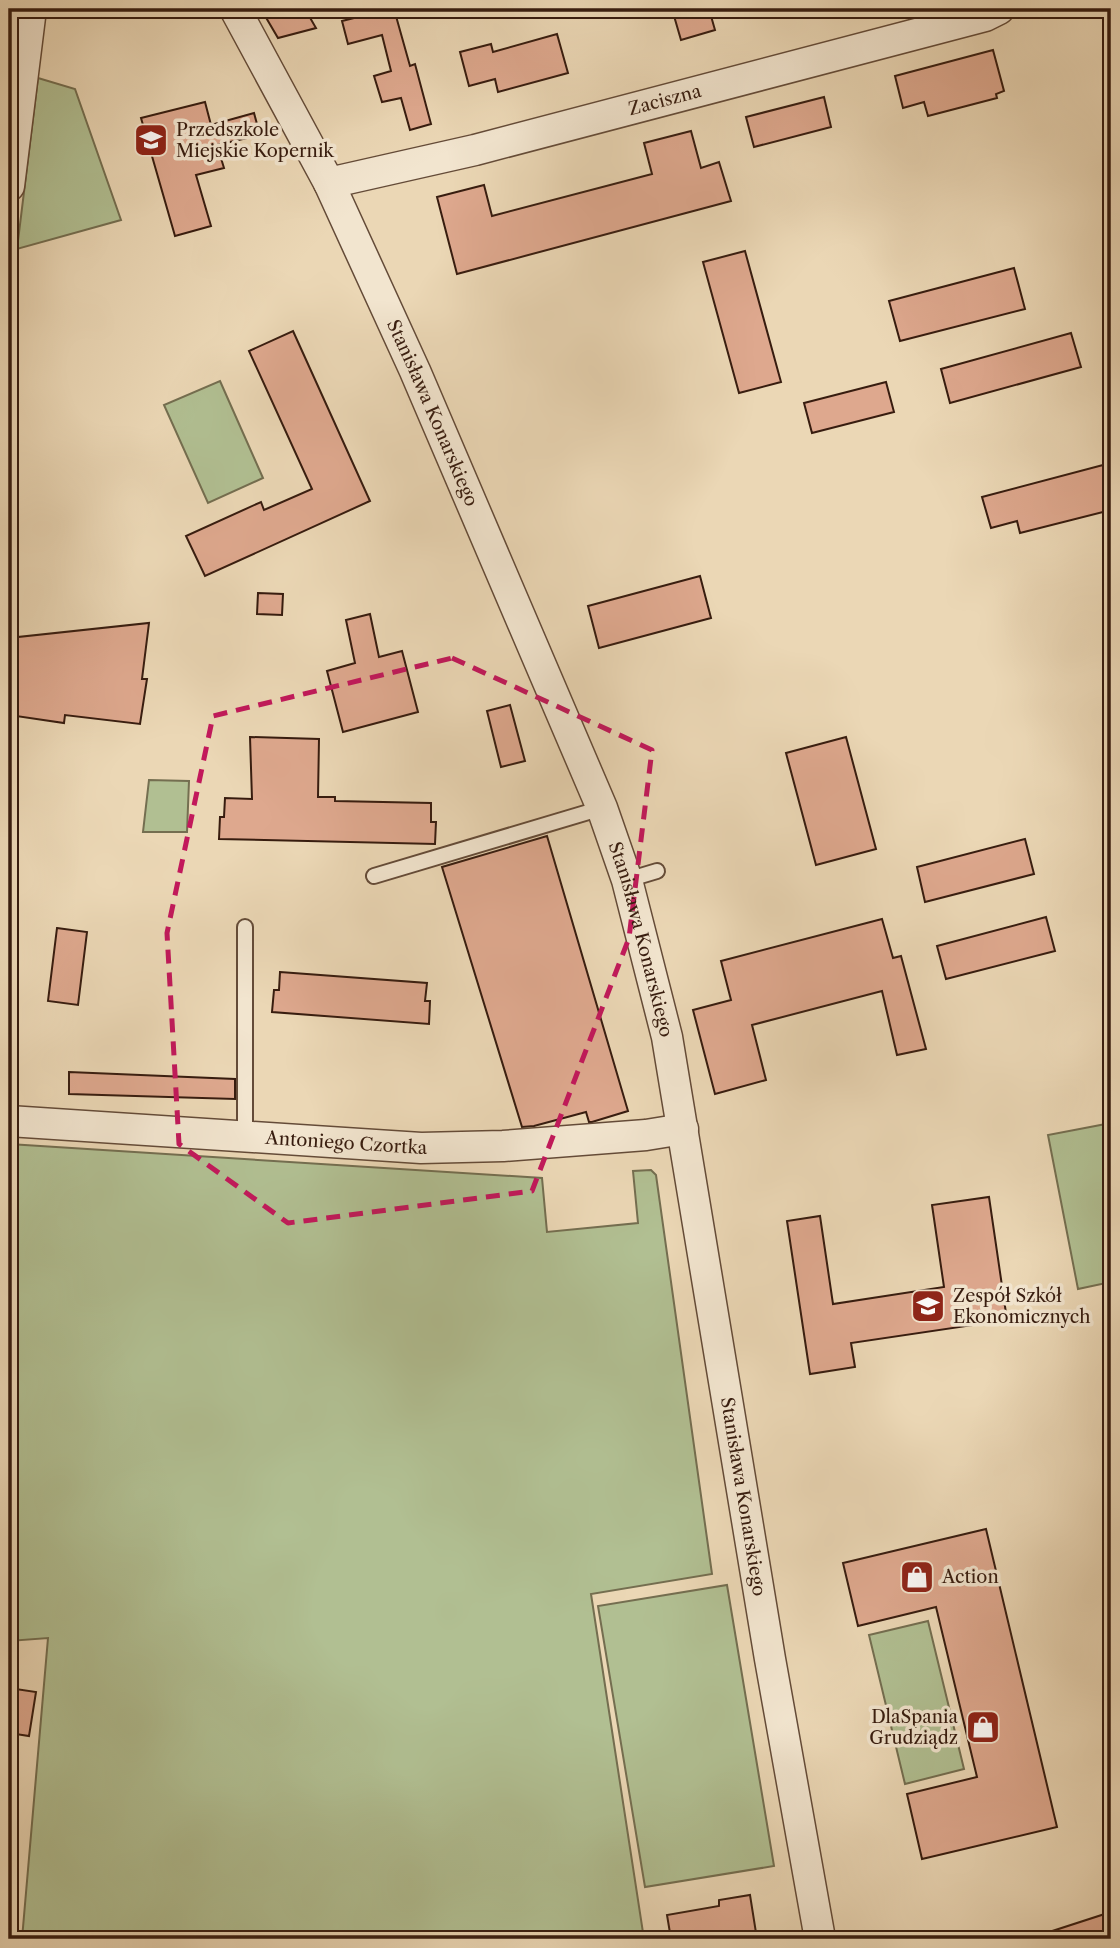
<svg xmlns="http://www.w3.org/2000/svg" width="1120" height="1948" viewBox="0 0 1120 1948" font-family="'Libre Caslon Text',serif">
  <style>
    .green { fill: #b1bf92; stroke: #746e50; stroke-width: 2 }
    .building { fill: #dea88e; stroke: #371c0f; stroke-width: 2 }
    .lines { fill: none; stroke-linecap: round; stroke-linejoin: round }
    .service-casing { stroke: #644b38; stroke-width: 18 }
    .minor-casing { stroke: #644b38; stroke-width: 33 }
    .service { stroke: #f2e5cf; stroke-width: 14 }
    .minor { stroke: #f2e5cf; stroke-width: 30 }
    .marked { fill: none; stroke: #c2185b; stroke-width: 5; stroke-dasharray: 14 9; stroke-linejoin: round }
    .labels { text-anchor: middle; stroke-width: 7; stroke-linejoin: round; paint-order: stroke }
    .street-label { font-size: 18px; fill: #371c0f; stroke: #f2e5cf }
    .poi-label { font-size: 18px; fill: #371c0f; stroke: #f2e5cf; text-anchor: start }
  </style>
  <rect width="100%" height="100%" fill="#ebd7b5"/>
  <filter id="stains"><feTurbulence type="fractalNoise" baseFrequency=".00286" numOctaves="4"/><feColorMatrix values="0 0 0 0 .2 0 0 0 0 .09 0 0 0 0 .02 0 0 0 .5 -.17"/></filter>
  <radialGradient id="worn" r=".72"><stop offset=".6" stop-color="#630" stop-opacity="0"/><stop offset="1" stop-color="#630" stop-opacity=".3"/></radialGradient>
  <g class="green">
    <path d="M 38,78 L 75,89 L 121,220 L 17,249 Z"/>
    <path d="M 220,381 L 263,478 L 208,503 L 164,405 Z"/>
    <path d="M 149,780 L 189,781 L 187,832 L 143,832 Z"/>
    <path d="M 1111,1123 L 1111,1282 L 1078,1289 L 1048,1135 Z"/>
    <path d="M 9,1144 L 542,1178 L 547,1232 L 638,1223 L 633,1171 L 651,1170 L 656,1175 L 712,1574 L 591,1594 L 644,1939 L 22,1939 L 48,1638 L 9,1641 Z"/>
    <path d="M 727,1585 L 774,1866 L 645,1887 L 598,1606 Z"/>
    <path d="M 928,1621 L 964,1769 L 905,1784 L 869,1635 Z"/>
  </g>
  <g class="building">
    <path d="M 261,9 L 305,9 L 316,28 L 278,38 Z"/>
    <path d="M 364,9 L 394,9 L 410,66 L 415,64 L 431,124 L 410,130 L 401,98 L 382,102 L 374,76 L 391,71 L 382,35 L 348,44 L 342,21 L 366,15 Z"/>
    <path d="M 672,9 L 709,9 L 715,30 L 681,40 Z"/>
    <path d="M 557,34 L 568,73 L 498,92 L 495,79 L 469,86 L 460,52 L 491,44 L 493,52 Z"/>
    <path d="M 993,50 L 1004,91 L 996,94 L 997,98 L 928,116 L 924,102 L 903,108 L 895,76 Z"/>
    <path d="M 824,97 L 831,127 L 754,147 L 746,117 Z"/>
    <path d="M 205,102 L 211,125 L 254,113 L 260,135 L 217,145 L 224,168 L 196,175 L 211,226 L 175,236 L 141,118 Z"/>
    <path d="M 691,131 L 701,168 L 719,162 L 731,201 L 457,274 L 437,197 L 484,185 L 492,216 L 652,174 L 644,143 Z"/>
    <path d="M 745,251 L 781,382 L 739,393 L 703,262 Z"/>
    <path d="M 1014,268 L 1025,309 L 900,341 L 889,301 Z"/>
    <path d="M 293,331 L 370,501 L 205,576 L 186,536 L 261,502 L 264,510 L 312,489 L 249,351 Z"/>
    <path d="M 1071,333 L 1081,367 L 950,403 L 941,369 Z"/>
    <path d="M 886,382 L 894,412 L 812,433 L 804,403 Z"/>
    <path d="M 1103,465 L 1111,496 L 1111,510 L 1020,533 L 1017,521 L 991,528 L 982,497 Z"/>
    <path d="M 700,576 L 711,618 L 599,648 L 588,606 Z"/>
    <path d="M 258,593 L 283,594 L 282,615 L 257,614 Z"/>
    <path d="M 370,614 L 379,657 L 402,651 L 418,712 L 343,732 L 327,671 L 355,663 L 346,620 Z"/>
    <path d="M 149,623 L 142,679 L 147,679 L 140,724 L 65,715 L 64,723 L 9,715 L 9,638 Z"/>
    <path d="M 510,705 L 525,761 L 501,767 L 487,711 Z"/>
    <path d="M 250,737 L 319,739 L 318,797 L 335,797 L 335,801 L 431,803 L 431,822 L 436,822 L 435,844 L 219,839 L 220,817 L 224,817 L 225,798 L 252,799 Z"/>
    <path d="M 846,737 L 876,849 L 816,865 L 786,753 Z"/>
    <path d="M 547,836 L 628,1111 L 592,1122 L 589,1122 L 586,1112 L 534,1126 L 522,1127 L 442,867 Z"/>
    <path d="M 1025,839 L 1034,874 L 925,902 L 917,867 Z"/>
    <path d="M 1046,917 L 1055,951 L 946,979 L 937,946 Z"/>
    <path d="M 882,919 L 893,958 L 901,956 L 926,1049 L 897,1055 L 882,991 L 752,1025 L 766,1080 L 715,1094 L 693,1010 L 731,1000 L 721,961 Z"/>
    <path d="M 57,928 L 87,932 L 78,1005 L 48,1001 Z"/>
    <path d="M 280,972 L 427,983 L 425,1001 L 430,1001 L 429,1024 L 272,1012 L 274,990 L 279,990 Z"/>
    <path d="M 69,1072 L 235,1079 L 235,1099 L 69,1094 Z"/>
    <path d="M 989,1197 L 1007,1320 L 851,1343 L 855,1367 L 810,1374 L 787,1221 L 820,1216 L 833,1304 L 944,1287 L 932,1205 Z"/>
    <path d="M 986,1529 L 1057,1827 L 922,1859 L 907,1794 L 977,1777 L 936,1607 L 858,1626 L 843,1563 Z"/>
    <path d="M 9,1688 L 36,1692 L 29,1736 L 9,1733 Z"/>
    <path d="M 750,1895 L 757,1939 L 671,1939 L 667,1915 L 719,1906 L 719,1900 Z"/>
    <path d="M 1111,1912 L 1111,1939 L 1041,1939 L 1040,1935 Z"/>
  </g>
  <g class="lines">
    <g class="service-casing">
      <g id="service">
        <path d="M 374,876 L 602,808"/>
        <path d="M 627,880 L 657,871"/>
        <path d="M 245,927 L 245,1138"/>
      </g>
    </g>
    <g class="minor-casing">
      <g id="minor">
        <path id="s1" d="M 235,9 L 329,183 L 415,371 L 602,808 L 627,880 L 667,1037 L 770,1659 L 820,1939"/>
        <path id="s2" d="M 329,183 L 475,150 L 985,16 L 999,9"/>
        <path d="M 9,186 L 31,9"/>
        <path id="s3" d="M 9,1121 L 421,1148 L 503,1146 L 646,1135 L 683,1129"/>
      </g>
    </g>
    <use href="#service" class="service"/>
    <use href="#minor" class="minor"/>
  </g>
  <path class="marked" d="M 452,658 L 652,750 L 629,938 L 532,1191 L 288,1223 L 179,1144 L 167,933 L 213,716 Z"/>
  <defs>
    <g id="school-square" transform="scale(1.75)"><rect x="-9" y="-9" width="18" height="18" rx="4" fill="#8f2418" stroke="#f2e5cf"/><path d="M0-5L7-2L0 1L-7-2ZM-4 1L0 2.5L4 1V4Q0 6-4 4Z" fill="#fff"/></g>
    <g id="shop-square" transform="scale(1.75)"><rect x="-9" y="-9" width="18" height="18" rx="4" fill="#8f2418" stroke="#f2e5cf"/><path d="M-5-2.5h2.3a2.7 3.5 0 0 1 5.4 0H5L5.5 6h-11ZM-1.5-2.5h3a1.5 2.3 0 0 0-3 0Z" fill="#fff"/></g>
  </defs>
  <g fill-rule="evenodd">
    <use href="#school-square" x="151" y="140"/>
    <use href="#school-square" x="928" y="1306"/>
    <use href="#shop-square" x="917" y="1577"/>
    <use href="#shop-square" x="983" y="1727"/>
  </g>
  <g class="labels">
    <g class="street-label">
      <text dy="6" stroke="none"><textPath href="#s2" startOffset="346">Zaciszna</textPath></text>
      <text dy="6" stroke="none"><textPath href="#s1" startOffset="450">Stanisława Konarskiego</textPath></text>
      <text dy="6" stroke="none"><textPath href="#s1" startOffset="1017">Stanisława Konarskiego</textPath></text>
      <text dy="6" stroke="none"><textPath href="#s3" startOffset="338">Antoniego Czortka</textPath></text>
      <text dy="6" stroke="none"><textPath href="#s1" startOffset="1584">Stanisława Konarskiego</textPath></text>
    </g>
    <g class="poi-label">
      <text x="176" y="136">Przedszkole<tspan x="176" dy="21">Miejskie Kopernik</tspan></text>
      <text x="953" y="1302">Zespół Szkół<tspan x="953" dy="21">Ekonomicznych</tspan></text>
      <text x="942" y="1583">Action</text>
      <text x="958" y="1723" text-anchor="end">DlaSpania<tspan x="958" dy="21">Grudziądz</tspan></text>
    </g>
  </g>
  <rect width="1120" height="1948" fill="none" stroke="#ebd7b5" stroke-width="35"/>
  <rect x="10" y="10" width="1099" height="1927" fill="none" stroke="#371c0f" stroke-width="3.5"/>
  <rect x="18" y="18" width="1085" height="1913" fill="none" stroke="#371c0f" stroke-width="2"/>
  <rect width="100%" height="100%" filter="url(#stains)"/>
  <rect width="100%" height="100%" fill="url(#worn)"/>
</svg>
